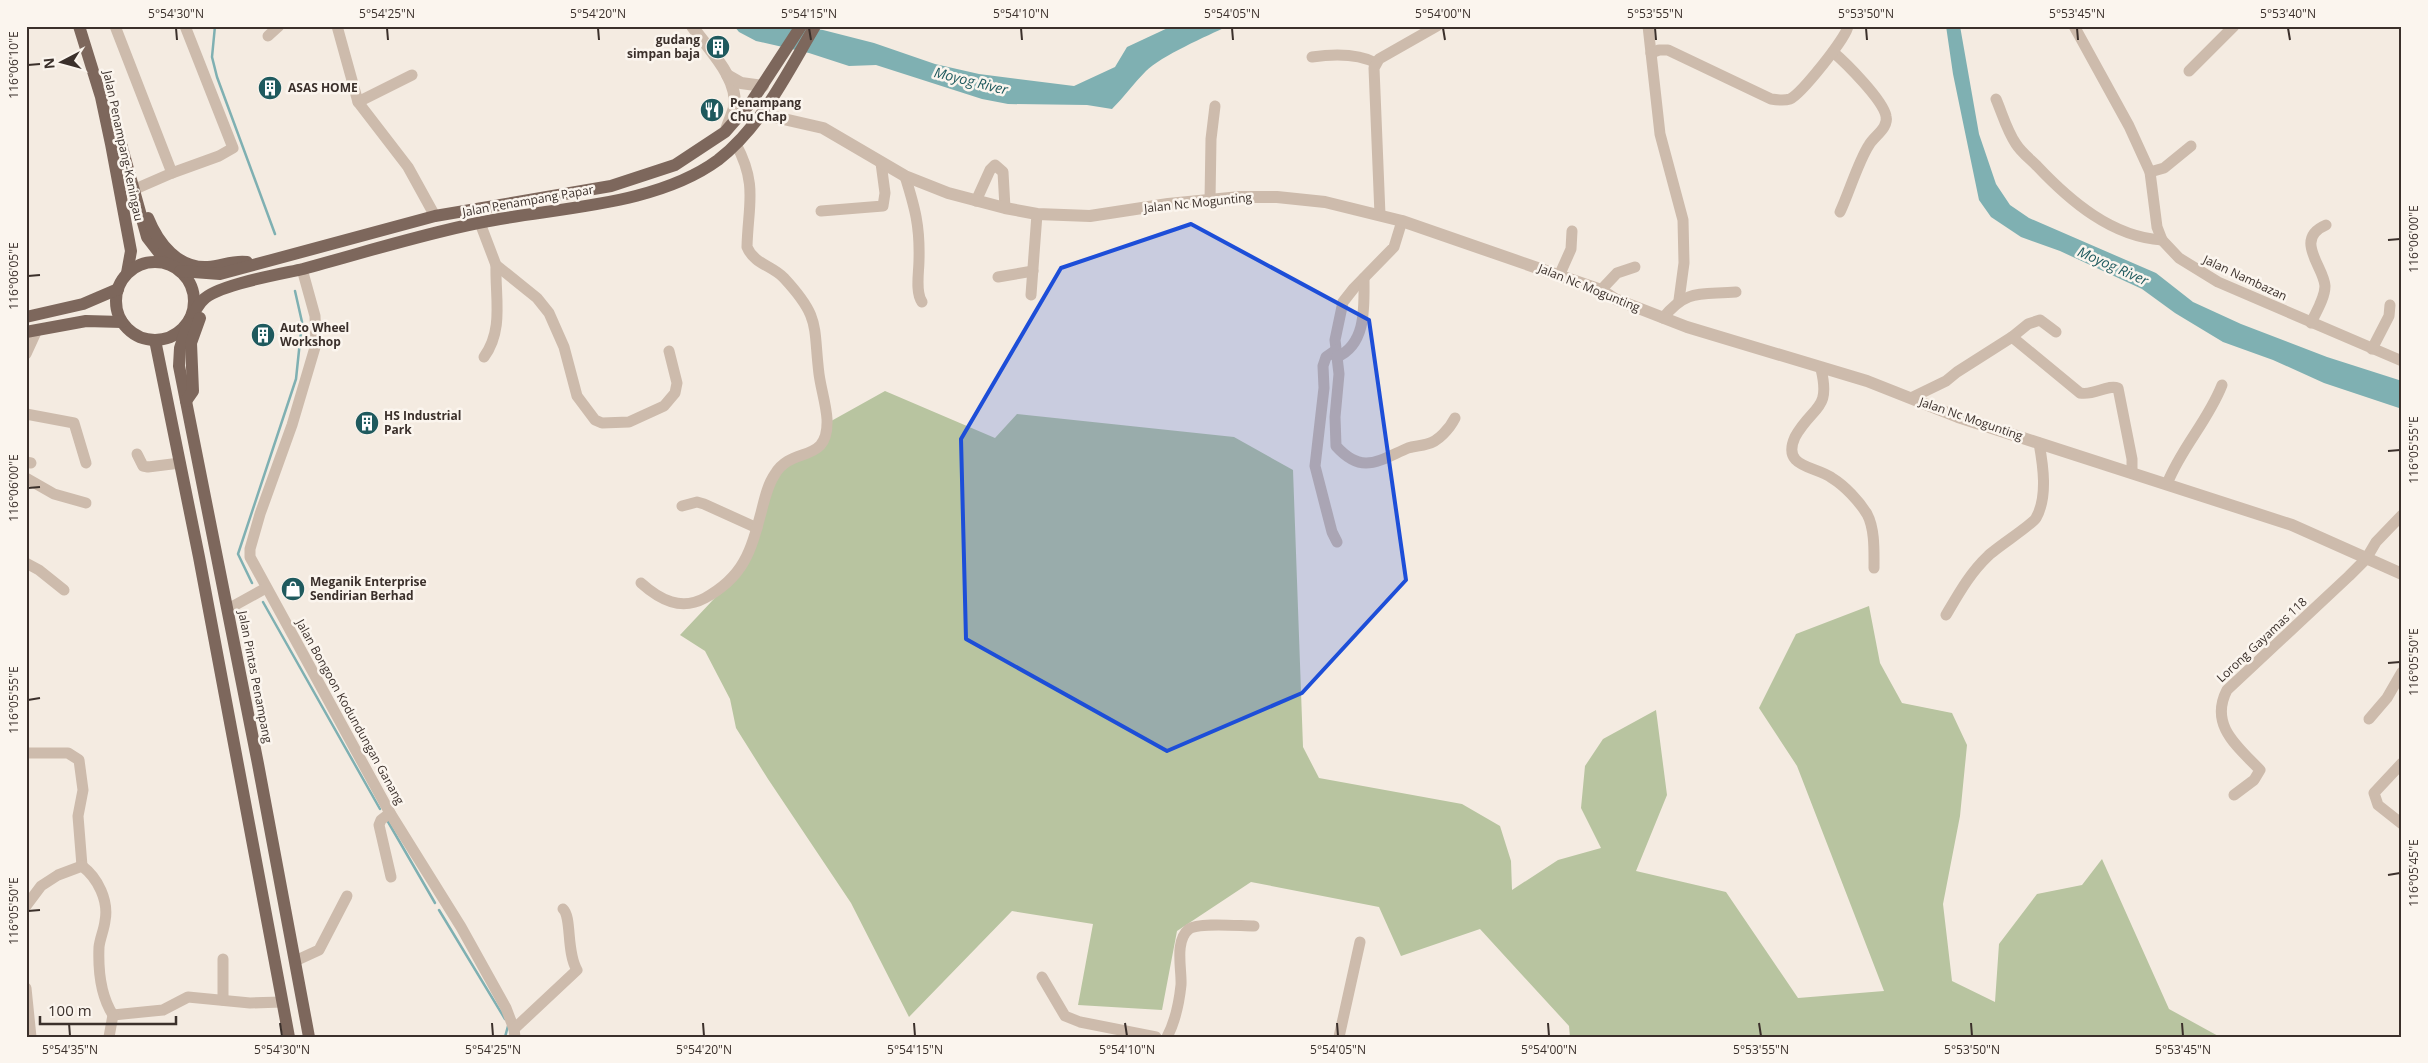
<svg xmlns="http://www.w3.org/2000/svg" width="2428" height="1063" viewBox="0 0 2428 1063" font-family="'Open Sans',sans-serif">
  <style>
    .green { fill: #b8c4a0 }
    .water { fill: #7fb0b2 }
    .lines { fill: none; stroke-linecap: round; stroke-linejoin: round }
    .stream { stroke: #7fb0b2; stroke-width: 2.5 }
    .minor { stroke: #cdbbac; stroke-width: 11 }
    .tertiary { stroke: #cdbbac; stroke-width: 12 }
    .primary { stroke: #7d675c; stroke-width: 12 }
    .marked { fill: #1d4ed8; fill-opacity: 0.2; stroke: #1d4ed8; stroke-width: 4; stroke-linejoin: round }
    .ticks { fill: none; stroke: #3b302b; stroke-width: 2 }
    .labels { text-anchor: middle; stroke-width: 5; stroke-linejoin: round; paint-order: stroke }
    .poi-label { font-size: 12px; font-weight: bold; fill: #3b302b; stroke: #fbf5ee; text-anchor: start }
    .street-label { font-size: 12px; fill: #3b302b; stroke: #fbf5ee }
    .water-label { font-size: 14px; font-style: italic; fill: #1f5a5e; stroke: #fbf5ee }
    .neatline { fill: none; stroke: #3b302b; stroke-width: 2 }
    .ticks-label { font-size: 12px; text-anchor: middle; fill: #3b302b }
  </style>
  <rect width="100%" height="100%" fill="#f4ebe1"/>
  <path class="green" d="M 885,391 L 995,438 L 1017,414 L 1234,437 L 1293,470 L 1303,747 L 1319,778 L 1462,804 L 1500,826 L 1511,861 L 1512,890 L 1558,860 L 1601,848 L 1581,808 L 1585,766 L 1603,739 L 1656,710 L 1667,795 L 1636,871 L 1726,892 L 1798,998 L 1884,991 L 1797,766 L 1759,708 L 1796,634 L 1869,606 L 1880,663 L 1902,703 L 1952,713 L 1967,745 L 1960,816 L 1943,904 L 1952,981 L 1995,1002 L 1999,944 L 2037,894 L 2082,885 L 2102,859 L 2169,1009 L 2220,1037 L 1570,1037 L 1569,1026 L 1480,929 L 1401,956 L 1379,907 L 1251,882 L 1177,931 L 1162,1010 L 1078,1005 L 1093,924 L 1012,911 L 909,1017 L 851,903 L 768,779 L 736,728 L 730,699 L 705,651 L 680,635 L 744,567 L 773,485 L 786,464 L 818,445 L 824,425 Z"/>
  <g class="water">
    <path d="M 734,26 L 789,26 L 823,30 L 874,43 L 935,64 L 979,74 L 1074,86 L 1115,67 L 1127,47 L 1172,26 L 1228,26 C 1207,36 1161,56 1146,71 C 1134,83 1124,97 1112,109 L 1087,105 L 1008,104 L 982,99 L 876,65 L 849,66 L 809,53 L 756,41 L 739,32 Z"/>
    <path d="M 1946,26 L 1960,26 L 1979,134 L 1996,184 L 2010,205 L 2029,218 L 2156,273 L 2193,302 L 2241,324 L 2327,357 L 2402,381 L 2402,409 L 2324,383 L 2273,360 L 2223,342 L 2175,313 L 2142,289 L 2060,251 L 2021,237 L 1991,217 L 1979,200 L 1953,74 Z"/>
  </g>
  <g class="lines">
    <g class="stream">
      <path d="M 215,26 L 212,57 L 217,77 L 275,234"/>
      <path d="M 252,583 L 238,554 L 296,379 L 302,322 L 295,291"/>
      <path d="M 263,602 L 380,809"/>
      <path d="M 387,820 L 435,903"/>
      <path d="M 439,910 L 505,1019"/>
      <path d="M 505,1037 L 508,1026"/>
    </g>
    <g class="minor">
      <path d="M 115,26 L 172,173"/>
      <path d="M 337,26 L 358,102 L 408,167 L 435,216"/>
      <path d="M 1648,26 L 1660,134 L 1683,220 L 1684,263 L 1679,300"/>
      <path d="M 2074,26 L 2129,126 L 2150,172 L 2157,227 L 2162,240 L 2179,258 L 2218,282 L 2402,361"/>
      <path d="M 268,36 L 279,26"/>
      <path d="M 1833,52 C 1846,63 1883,100 1886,116 C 1889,128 1874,136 1869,145 C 1858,162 1849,193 1840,212"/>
      <path d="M 1651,53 L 1659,50 L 1668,50 L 1771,99 C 1777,100 1784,101 1790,99 C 1801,94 1847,37 1848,26"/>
      <path d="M 1312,57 C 1333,54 1357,53 1376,63"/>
      <path d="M 2189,71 L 2234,26"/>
      <path d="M 1996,99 C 2002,113 2007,131 2016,144 C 2021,152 2030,159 2037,166 C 2070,201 2112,237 2162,240"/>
      <path d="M 358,102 L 412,75"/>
      <path d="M 2150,172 L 2164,168 L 2191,146"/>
      <path d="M 905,176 C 915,208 920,226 919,260 C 919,272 915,292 922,302"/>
      <path d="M 133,190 L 172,173 L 219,156 L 233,148 L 185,26"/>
      <path d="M 1210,200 L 1211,139 L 1215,106"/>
      <path d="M 976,201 L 990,170 L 995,165 L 1003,172 L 1005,208"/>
      <path d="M 821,211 L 883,206 L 885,193 L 881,163"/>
      <path d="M 1380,215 L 1374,68 L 1379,59 L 1437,26"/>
      <path d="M 1402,221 L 1394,247 L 1354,288 L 1343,302 L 1335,340 L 1339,374 L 1335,417 L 1336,446 C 1362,475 1378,461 1408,448 C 1414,446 1421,446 1427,444 C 1438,442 1450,428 1455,418"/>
      <path d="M 480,223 L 496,265 L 537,298 L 549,313 L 564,347 L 577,396 L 595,420 L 602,423 L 629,422 L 664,406 L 675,393 L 677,383 L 669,351"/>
      <path d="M 302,269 L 315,316 L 316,344 L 292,425 L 260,514 L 250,549 L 250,557 L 390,813 L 461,927 L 506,1008 L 514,1029 L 515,1037"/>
      <path d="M 1559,276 L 1571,249 L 1572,231"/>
      <path d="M 998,277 L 1033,271"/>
      <path d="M 1601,290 L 1617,273 L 1635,267"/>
      <path d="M 1031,295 L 1037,214"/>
      <path d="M 1663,318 C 1687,288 1701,295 1736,292"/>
      <path d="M 2311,323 C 2316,312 2325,298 2325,286 C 2324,267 2293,239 2326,225"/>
      <path d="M 2012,337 L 2080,393 C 2094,396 2108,384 2118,388 L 2132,459 L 2132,473"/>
      <path d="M 2372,349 L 2389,316 L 2390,305"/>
      <path d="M 1336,350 L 1326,357 L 1323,366 L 1324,388 L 1315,466 L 1332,532 L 1337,542"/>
      <path d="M 26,354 L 37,330"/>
      <path d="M 484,357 C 504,330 495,297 496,265"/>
      <path d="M 1337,357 C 1367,344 1364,306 1364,278"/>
      <path d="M 1821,369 C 1831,411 1813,405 1795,437 C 1781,468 1816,466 1832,478 C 1845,486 1859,501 1867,514 C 1875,529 1874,551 1874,568"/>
      <path d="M 1911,398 L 1946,381 L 1957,372 L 2012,337 L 2028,324 L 2040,320 L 2056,332"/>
      <path d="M 26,414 L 74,423 L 86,463"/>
      <path d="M 137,454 L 143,466 L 148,467 L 180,463"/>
      <path d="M 26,462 L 31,463"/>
      <path d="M 26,478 L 54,494 L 86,503"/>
      <path d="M 2167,484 C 2181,448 2208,421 2222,385"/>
      <path d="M 682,506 L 697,502 L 704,504 L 757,528"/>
      <path d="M 26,563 L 39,570 L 64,590"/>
      <path d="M 641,583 C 660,600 681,611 705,598 C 745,576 751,550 762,509 C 765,497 768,484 775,474 C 792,445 829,465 827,419 C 826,404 821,389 819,374 C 813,325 821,318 784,278 C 773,266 754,264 747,247 C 748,205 758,185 736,144"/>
      <path d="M 228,609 L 266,588"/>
      <path d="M 1946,615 C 1959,593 1970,573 1988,556 C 1997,547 2032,525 2036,518 C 2048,497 2043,465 2039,443"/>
      <path d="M 2369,719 L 2387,698 L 2402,672"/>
      <path d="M 26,753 L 68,753 L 79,760 L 83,790 L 78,816 L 82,866"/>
      <path d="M 2402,763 L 2374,793 L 2378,805 L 2402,824"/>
      <path d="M 2234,795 L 2254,780 L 2260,770 C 2237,746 2209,725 2227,690 L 2349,576 L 2366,559 L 2376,542 L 2402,515"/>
      <path d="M 390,813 L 381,820 L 379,825 L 391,877"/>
      <path d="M 82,866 C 98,878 109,901 105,921 C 104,930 100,938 99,947 C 98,971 100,995 113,1015 L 163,1010 L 188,997 L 250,1003 L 282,1002"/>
      <path d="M 26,906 L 41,886 L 58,875 L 82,866"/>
      <path d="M 295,961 L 319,950 L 347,896"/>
      <path d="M 1042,977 L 1065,1016 L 1080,1022 L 1156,1037"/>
      <path d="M 26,988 L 31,1037"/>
      <path d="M 223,1000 L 223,959"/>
      <path d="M 514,1029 L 577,970 C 566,952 572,917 563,909"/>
      <path d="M 109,1037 L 113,1015"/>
      <path d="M 1167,1037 C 1176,1020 1179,1004 1181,985 C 1182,970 1174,941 1189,929 C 1199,922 1240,926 1254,926"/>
      <path d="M 1339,1037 L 1360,942"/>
    </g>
    <g class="tertiary">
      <path d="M 692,26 C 707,48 740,79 734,108 C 732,115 728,123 726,130"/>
      <path d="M 727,75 L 741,83 L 763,86"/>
      <path d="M 762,114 L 823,128 L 905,176 L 948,193 L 1005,208 L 1037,214 L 1090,216 L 1168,204 L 1240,197 L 1277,197 L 1325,202 L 1402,221 L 1601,290 L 1615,299 L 1687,327 L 1867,381 L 1958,417 L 2292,525 L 2402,574"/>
    </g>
    <g class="primary">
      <path d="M 79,26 L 101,97 L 111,144 L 131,251 L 127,273"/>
      <path d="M 113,115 L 147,237 L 167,263"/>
      <path d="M 148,218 C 158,243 178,269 208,267 C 222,266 233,260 247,262"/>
      <circle cx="155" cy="301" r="39"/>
      <path d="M 180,271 L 220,274 L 435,216 L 611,186 L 675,165 L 725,132 L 752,101 L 801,26"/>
      <path d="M 26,317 L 83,304 L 118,289"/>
      <path d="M 190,319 C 194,313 198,305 203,300 C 216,285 281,274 303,269 C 362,253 419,235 478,223 C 554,207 654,207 718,160 C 762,126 787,73 815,26"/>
      <path d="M 188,323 L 180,348 L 179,366 L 258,764 L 309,1037"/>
      <path d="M 26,332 L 86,321 L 122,322"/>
      <path d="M 155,340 L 199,557 L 289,1037"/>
      <path d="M 186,401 L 193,391 L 191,343 L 200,318"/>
    </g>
  </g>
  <path class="marked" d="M 1191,224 L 1369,320 L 1406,580 L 1302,693 L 1167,751 L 966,639 L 961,439 L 1061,268 Z"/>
  <path class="ticks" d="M 176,28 L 177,40M 387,28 L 388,40M 598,28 L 599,40M 809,28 L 811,40M 1021,28 L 1022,40M 1232,28 L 1233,40M 1443,28 L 1445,40M 1655,28 L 1656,40M 1866,28 L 1867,40M 2077,28 L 2078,40M 2288,28 L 2290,40M 28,65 L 40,64M 2388,240 L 2400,239M 28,276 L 40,275M 2388,451 L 2400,450M 28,488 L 40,487M 2388,663 L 2400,662M 28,700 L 40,698M 2388,875 L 2400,873M 28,911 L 40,910M 69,1023 L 70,1036M 280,1023 L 282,1036M 492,1023 L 493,1036M 703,1023 L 704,1036M 914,1023 L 915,1036M 1125,1023 L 1127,1036M 1337,1023 L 1338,1036M 1548,1023 L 1549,1036M 1759,1023 L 1761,1036M 1971,1023 L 1972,1036M 2182,1023 L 2183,1036"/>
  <defs>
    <g id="building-disc" transform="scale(1.25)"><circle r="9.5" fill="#1f5a5e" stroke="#fbf5ee"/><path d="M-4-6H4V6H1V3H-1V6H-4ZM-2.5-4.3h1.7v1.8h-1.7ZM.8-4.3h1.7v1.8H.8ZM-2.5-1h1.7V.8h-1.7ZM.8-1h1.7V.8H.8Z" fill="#fff"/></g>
    <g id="restaurant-disc" transform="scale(1.25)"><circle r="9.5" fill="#1f5a5e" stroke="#fbf5ee"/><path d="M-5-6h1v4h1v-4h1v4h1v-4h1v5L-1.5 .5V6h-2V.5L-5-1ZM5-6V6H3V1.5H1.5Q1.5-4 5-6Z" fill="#fff"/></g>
    <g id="shop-disc" transform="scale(1.25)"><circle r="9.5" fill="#1f5a5e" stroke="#fbf5ee"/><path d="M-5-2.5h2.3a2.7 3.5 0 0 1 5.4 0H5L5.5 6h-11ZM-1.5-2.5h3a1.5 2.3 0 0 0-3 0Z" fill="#fff"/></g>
  </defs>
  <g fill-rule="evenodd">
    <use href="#building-disc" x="718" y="47"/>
    <use href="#building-disc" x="270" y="88"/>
    <use href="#restaurant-disc" x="712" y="110"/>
    <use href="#building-disc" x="263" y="335"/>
    <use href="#building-disc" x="367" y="423"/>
    <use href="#shop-disc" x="293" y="589"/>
  </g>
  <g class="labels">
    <g class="poi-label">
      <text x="700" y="44" text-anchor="end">gudang<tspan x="700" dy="14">simpan baja</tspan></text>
      <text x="288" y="92">ASAS HOME</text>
      <text x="730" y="107">Penampang<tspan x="730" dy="14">Chu Chap</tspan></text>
      <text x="280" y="332">Auto Wheel<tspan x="280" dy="14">Workshop</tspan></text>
      <text x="384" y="420">HS Industrial<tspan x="384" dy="14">Park</tspan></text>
      <text x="310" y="586">Meganik Enterprise<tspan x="310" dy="14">Sendirian Berhad</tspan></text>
    </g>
    <g class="street-label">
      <text transform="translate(123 146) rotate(78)" y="4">Jalan Penampang-Keningau</text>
      <text transform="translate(528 201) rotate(-10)" y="4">Jalan Penampang Papar</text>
      <text transform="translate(1198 203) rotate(-6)" y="4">Jalan Nc Mogunting</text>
      <text transform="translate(2245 278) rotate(25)" y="4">Jalan Nambazan</text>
      <text transform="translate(1589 288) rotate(22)" y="4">Jalan Nc Mogunting</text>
      <text transform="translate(1971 419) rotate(19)" y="4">Jalan Nc Mogunting</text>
      <text transform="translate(2262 640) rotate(-43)" y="4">Lorong Gayamas 118</text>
      <text transform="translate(255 677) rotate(79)" y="4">Jalan Pintas Penampang</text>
      <text transform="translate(350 712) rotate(61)" y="4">Jalan Bongoon Kodundungan Ganang</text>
    </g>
    <g class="water-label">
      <text transform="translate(971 81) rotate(14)" y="5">Moyog River</text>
      <text transform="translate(2113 266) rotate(24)" y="5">Moyog River</text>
    </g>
  </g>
  <rect width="2428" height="1063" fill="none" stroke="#fbf5ee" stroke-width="55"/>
  <g transform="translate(62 62) rotate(264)" stroke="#fbf5ee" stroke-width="4" paint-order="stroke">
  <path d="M0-4L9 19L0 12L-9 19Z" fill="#3b302b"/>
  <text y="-8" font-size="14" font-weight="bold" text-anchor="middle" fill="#3b302b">N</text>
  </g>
  <path d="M40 1016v8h136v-8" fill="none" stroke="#3b302b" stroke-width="2.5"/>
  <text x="48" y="1016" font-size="15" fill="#3b302b" stroke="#fbf5ee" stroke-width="4" paint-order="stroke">100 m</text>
  <rect x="28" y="28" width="2372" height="1008" class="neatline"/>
  <g class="ticks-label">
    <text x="176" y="18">5°54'30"N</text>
    <text x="387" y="18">5°54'25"N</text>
    <text x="598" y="18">5°54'20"N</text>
    <text x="809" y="18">5°54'15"N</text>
    <text x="1021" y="18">5°54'10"N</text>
    <text x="1232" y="18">5°54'05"N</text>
    <text x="1443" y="18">5°54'00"N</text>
    <text x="1655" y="18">5°53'55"N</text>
    <text x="1866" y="18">5°53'50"N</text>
    <text x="2077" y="18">5°53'45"N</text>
    <text x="2288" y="18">5°53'40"N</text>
    <text transform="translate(14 65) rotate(-90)" y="4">116°06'10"E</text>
    <text transform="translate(2414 239) rotate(-90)" y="4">116°06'00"E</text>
    <text transform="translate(14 276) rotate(-90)" y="4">116°06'05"E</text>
    <text transform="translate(2414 450) rotate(-90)" y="4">116°05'55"E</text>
    <text transform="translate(14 488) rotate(-90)" y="4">116°06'00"E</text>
    <text transform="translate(2414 662) rotate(-90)" y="4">116°05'50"E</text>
    <text transform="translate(14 700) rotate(-90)" y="4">116°05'55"E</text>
    <text transform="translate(2414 873) rotate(-90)" y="4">116°05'45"E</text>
    <text transform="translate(14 911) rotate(-90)" y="4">116°05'50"E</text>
    <text x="70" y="1054">5°54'35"N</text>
    <text x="282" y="1054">5°54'30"N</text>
    <text x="493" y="1054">5°54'25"N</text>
    <text x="704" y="1054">5°54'20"N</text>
    <text x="915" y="1054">5°54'15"N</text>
    <text x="1127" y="1054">5°54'10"N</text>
    <text x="1338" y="1054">5°54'05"N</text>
    <text x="1549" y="1054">5°54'00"N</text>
    <text x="1761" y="1054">5°53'55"N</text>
    <text x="1972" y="1054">5°53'50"N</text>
    <text x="2183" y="1054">5°53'45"N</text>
  </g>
</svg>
